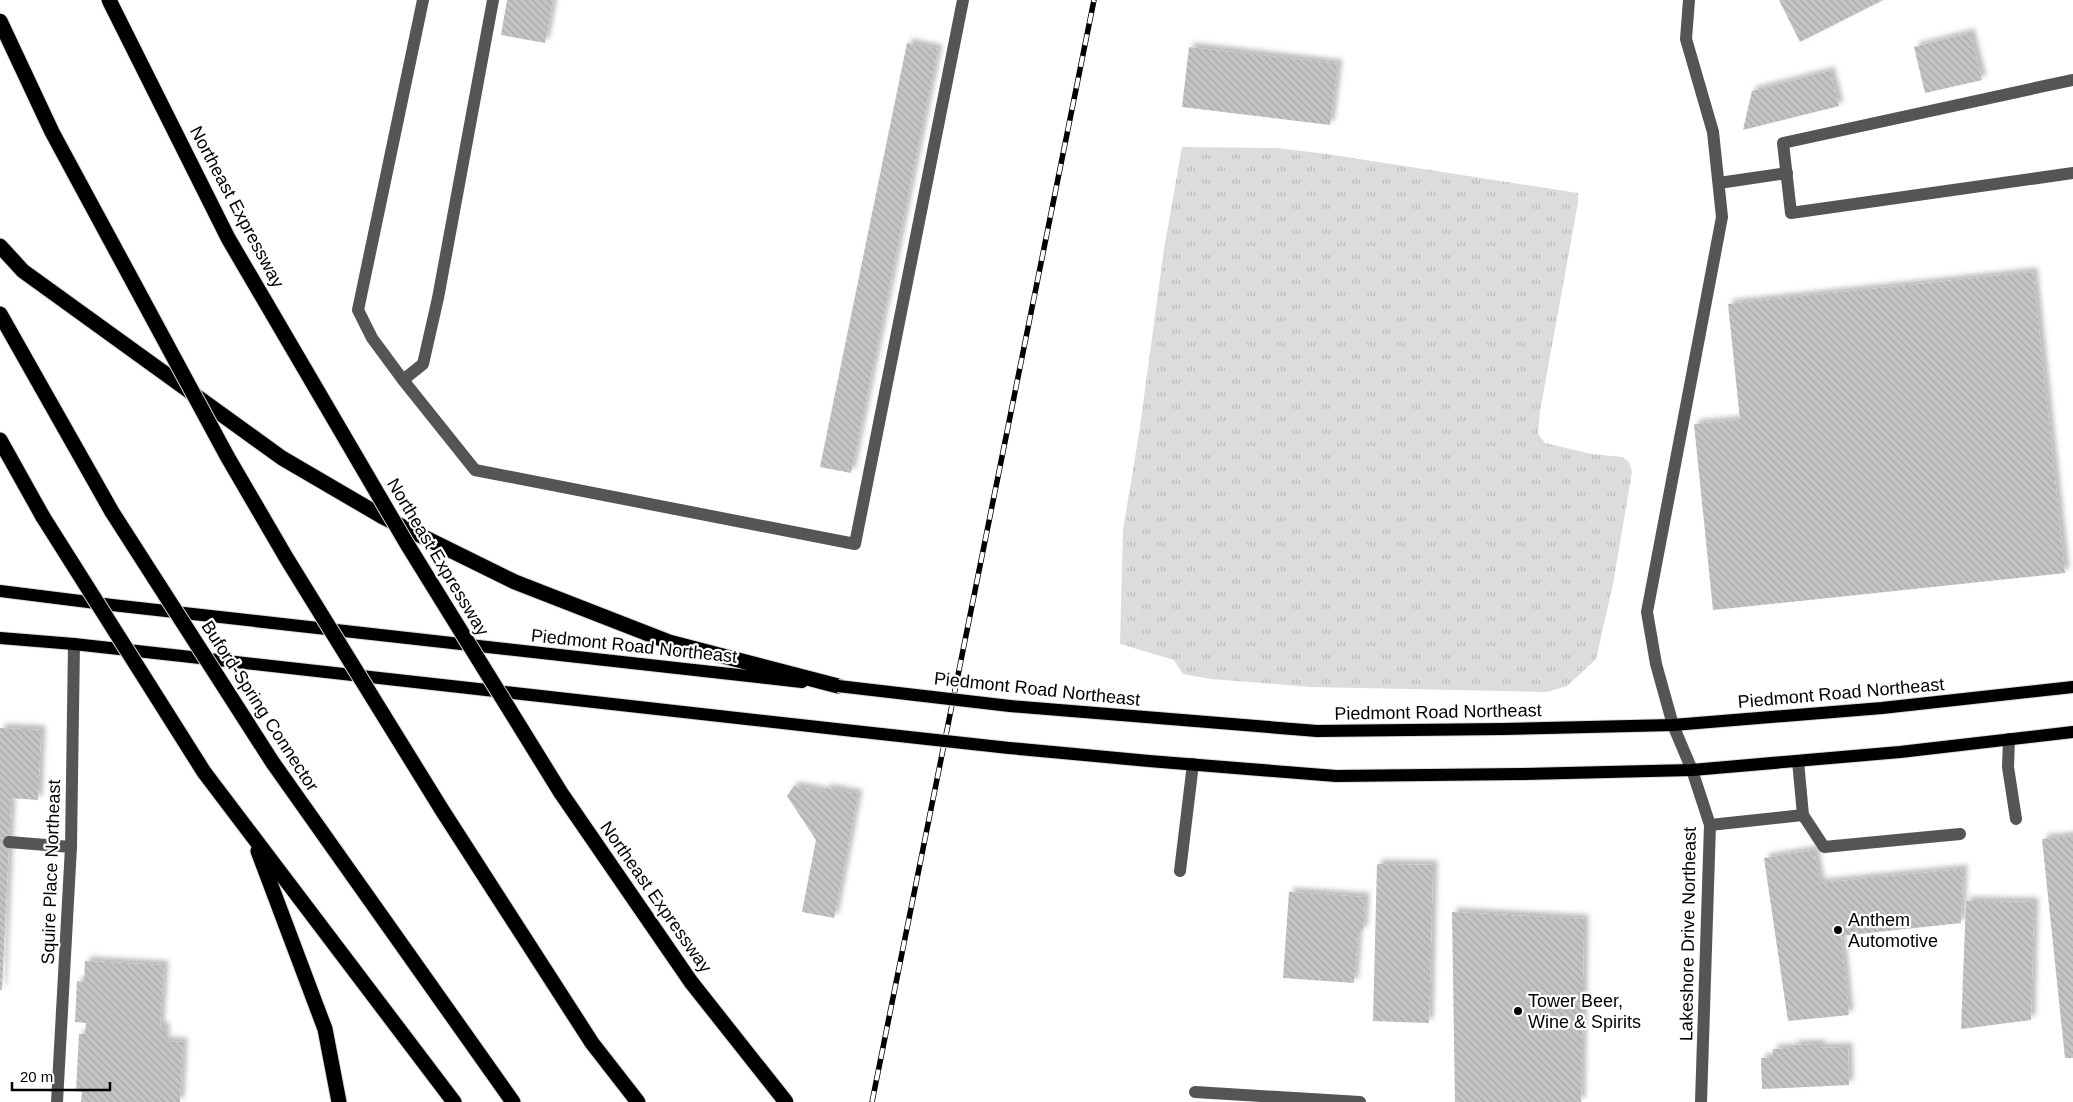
<svg xmlns="http://www.w3.org/2000/svg" width="2073" height="1102" viewBox="0 0 2073 1102" font-family="Arial,sans-serif">
  <style>
    .grass { fill: url(#grass-tufts) }
    .building { fill: url(#building-back-hatch); filter: url(#shadow) }
    .lines { fill: none; stroke-linecap: round; stroke-linejoin: round }
    .major-casing { stroke: #dbdbdb; stroke-width: 14 }
    .highway-casing { stroke: #dbdbdb; stroke-width: 17 }
    .minor { stroke: #555; stroke-width: 12 }
    .major { stroke: #000; stroke-width: 12 }
    .highway { stroke: #000; stroke-width: 15 }
    .rail-casing { stroke: #000; stroke-width: 5.5 }
    .rail { stroke: #fff; stroke-width: 4; stroke-dasharray: 11; stroke-linecap: butt }
    .major-bridge-casing { stroke: #dbdbdb; stroke-width: 14; stroke-linecap: butt }
    .highway-bridge-casing { stroke: #dbdbdb; stroke-width: 17; stroke-linecap: butt }
    .major-bridge { stroke: #000; stroke-width: 12 }
    .highway-bridge { stroke: #000; stroke-width: 15 }
    .poi-dot { fill: #000; stroke: #fff; stroke-width: 2 }
    .labels { text-anchor: middle; stroke-width: 4.5; stroke-linejoin: round; paint-order: stroke }
    .street-label { font-size: 18px; fill: #000; stroke: #fff }
    .poi-label { font-size: 18px; fill: #000; stroke: #fff; text-anchor: start }
  </style>
  <defs>
    <pattern id="grass-tufts" width="24" height="20" patternUnits="userSpaceOnUse" patternTransform="scale(1.25)"><rect width="24" height="20" fill="#dcdcdc"/><path d="M3 7l-1-3M5 7V3M7 7l1-3M15 17l-1-3M17 17v-4M19 17l1-3" fill="none" stroke="#bbb"/></pattern>
    <pattern id="building-back-hatch" width="6" height="6" patternUnits="userSpaceOnUse" patternTransform="scale(1.25)"><rect width="6" height="6" fill="#c4c4c4"/><path d="M-1 5l2 2M0 0l6 6M5-1l2 2" fill="none" stroke="#a7a7a7"/></pattern>
    <filter id="shadow"><feDropShadow dx="4.5" dy="-4.5" stdDeviation="2.5" flood-color="#0004"/></filter>
  </defs>
  <rect width="100%" height="100%" fill="#fff"/>
  <path class="grass" d="M 1182,147 L 1276,148 L 1327,154 L 1578,193 L 1578,203 L 1540,411 L 1538,434 L 1545,443 L 1591,454 L 1622,457 L 1629,462 L 1632,472 L 1613,584 L 1596,659 L 1567,686 L 1547,692 L 1312,687 L 1211,679 L 1183,674 L 1174,660 L 1120,644 L 1123,530 L 1140,427 L 1164,249 Z"/>
  <g class="building">
    <path d="M 507,0 L 553,0 L 545,43 L 501,35 Z"/>
    <path d="M 1779,0 L 1883,0 L 1800,42 Z"/>
    <path d="M 1970,33 L 1982,80 L 1925,93 L 1914,47 Z"/>
    <path d="M 907,43 L 938,49 L 851,473 L 820,467 Z"/>
    <path d="M 1189,47 L 1338,64 L 1330,125 L 1182,107 Z"/>
    <path d="M 1830,71 L 1839,106 L 1743,130 L 1752,91 Z"/>
    <path d="M 2033,272 L 2065,573 L 1713,610 L 1694,424 L 1740,420 L 1728,304 Z"/>
    <path d="M 0,728 L 41,730 L 38,800 L 11,798 L 2,990 L 0,990 Z"/>
    <path d="M 794,786 L 826,792 L 826,788 L 858,794 L 834,918 L 802,912 L 816,840 L 787,796 Z"/>
    <path d="M 2073,836 L 2073,1058 L 2065,1058 L 2042,839 Z"/>
    <path d="M 1814,850 L 1820,883 L 1963,869 L 1961,923 L 1841,936 L 1849,1015 L 1788,1021 L 1764,858 Z"/>
    <path d="M 1377,864 L 1433,865 L 1429,1023 L 1373,1021 Z"/>
    <path d="M 1289,892 L 1365,897 L 1363,931 L 1358,931 L 1354,983 L 1283,978 Z"/>
    <path d="M 1966,901 L 2034,902 L 2031,1020 L 1961,1029 Z"/>
    <path d="M 1452,912 L 1584,919 L 1581,1102 L 1455,1102 Z"/>
    <path d="M 85,961 L 164,965 L 160,1027 L 165,1027 L 165,1041 L 183,1042 L 180,1102 L 81,1102 L 82,1092 L 76,1091 L 79,1034 L 85,1034 L 86,1023 L 75,1022 L 77,981 L 84,982 Z"/>
    <path d="M 1821,1044 L 1820,1048 L 1848,1047 L 1849,1085 L 1762,1089 L 1761,1058 L 1773,1058 L 1773,1049 L 1794,1048 L 1793,1045 Z"/>
  </g>
  <g class="lines">
    <g class="major-casing">
      <g id="major">
        <path d="M 0,591 L 112,605 L 802,682"/>
        <path d="M 0,638 L 74,644 L 854,731"/>
        <path d="M 1010,706 L 1317,731 L 1502,729 L 1673,725 L 1882,708 L 2073,687"/>
        <path d="M 1009,748 L 1149,761 L 1336,776 L 1521,774 L 1692,770 L 1900,752 L 2073,732"/>
      </g>
    </g>
    <g class="highway-casing">
      <g id="highway">
        <path d="M 0,246 L 23,271 L 282,458 L 383,517 L 515,582 L 669,642 L 838,686"/>
        <path d="M 0,314 L 112,512"/>
        <path d="M 0,440 L 43,517"/>
        <path d="M 273,763 L 513,1102"/>
        <path d="M 204,772 L 454,1102"/>
        <path d="M 258,851 L 325,1029 L 339,1102"/>
      </g>
    </g>
    <g class="minor">
      <path d="M 423,0 L 358,310 L 372,338 L 403,380 L 423,364 L 438,298 L 493,0"/>
      <path d="M 1689,0 L 1686,39 L 1713,132 L 1722,217 L 1647,612 L 1656,664 L 1673,725 L 1692,770 L 1710,825 L 1701,1102"/>
      <path d="M 2072,80 L 1783,143 L 1791,213 L 2073,173"/>
      <path d="M 1719,183 L 1787,173"/>
      <path d="M 403,380 L 475,470 L 855,544 L 963,0"/>
      <path d="M 2009,739 L 2008,767 L 2016,819"/>
      <path d="M 1798,761 L 1803,815 L 1824,847 L 1960,834"/>
      <path d="M 1710,825 L 1803,815"/>
      <path d="M 9,842 L 71,847"/>
      <path d="M 1180,871 L 1193,764"/>
      <path d="M 1195,1092 L 1360,1102"/>
      <path d="M 57,1102 L 71,847 L 74,644"/>
    </g>
    <use href="#major" class="major"/>
    <use href="#highway" class="highway"/>
    <g class="rail-casing">
      <path id="rail" d="M 872,1102 L 1094,0"/>
    </g>
    <use href="#rail" class="rail"/>
    <g class="major-bridge-casing">
      <g id="major-bridge">
        <path d="M 838,686 L 1010,706"/>
        <path d="M 854,731 L 1009,748"/>
      </g>
    </g>
    <g class="highway-bridge-casing">
      <g id="highway-bridge">
        <path d="M 109,0 L 228,238 L 407,544 L 561,793 L 691,982 L 786,1102"/>
        <path d="M 0,21 L 52,132 L 227,456 L 287,559 L 442,810 L 592,1043 L 638,1102"/>
        <path d="M 112,512 L 273,763"/>
        <path d="M 43,517 L 204,772"/>
      </g>
    </g>
    <use href="#major-bridge" class="major-bridge"/>
    <use href="#highway-bridge" class="highway-bridge"/>
  </g>
  <g class="poi-dot">
    <circle cx="1838" cy="930" r="5"/>
    <circle cx="1518" cy="1011" r="5"/>
  </g>
  <g class="labels">
    <g class="street-label">
      <text transform="translate(237 207) rotate(62)" y="6">Northeast Expressway</text>
      <text transform="translate(438 557) rotate(59)" y="6">Northeast Expressway</text>
      <text transform="translate(634 646) rotate(6)" y="6">Piedmont Road Northeast</text>
      <text transform="translate(1037 689) rotate(6)" y="6">Piedmont Road Northeast</text>
      <text transform="translate(1841 693) rotate(-5)" y="6">Piedmont Road Northeast</text>
      <text transform="translate(260 706) rotate(57)" y="6">Buford-Spring Connector</text>
      <text transform="translate(1438 712) rotate(-1)" y="6">Piedmont Road Northeast</text>
      <text transform="translate(51 872) rotate(-88)" y="6">Squire Place Northeast</text>
      <text transform="translate(656 897) rotate(55)" y="6">Northeast Expressway</text>
      <text transform="translate(1688 934) rotate(-89)" y="6">Lakeshore Drive Northeast</text>
    </g>
    <g class="poi-label">
      <text x="1848" y="926">Anthem<tspan x="1848" dy="21">Automotive</tspan></text>
      <text x="1528" y="1007">Tower Beer,<tspan x="1528" dy="21">Wine &amp; Spirits</tspan></text>
    </g>
  </g>
  <path d="M12 1082v8h98v-8" fill="none" stroke="#000000" stroke-width="2.5"/>
  <text x="20" y="1082" font-size="15" fill="#000000" stroke="#ffffff" stroke-width="4" paint-order="stroke">20 m</text>
</svg>
